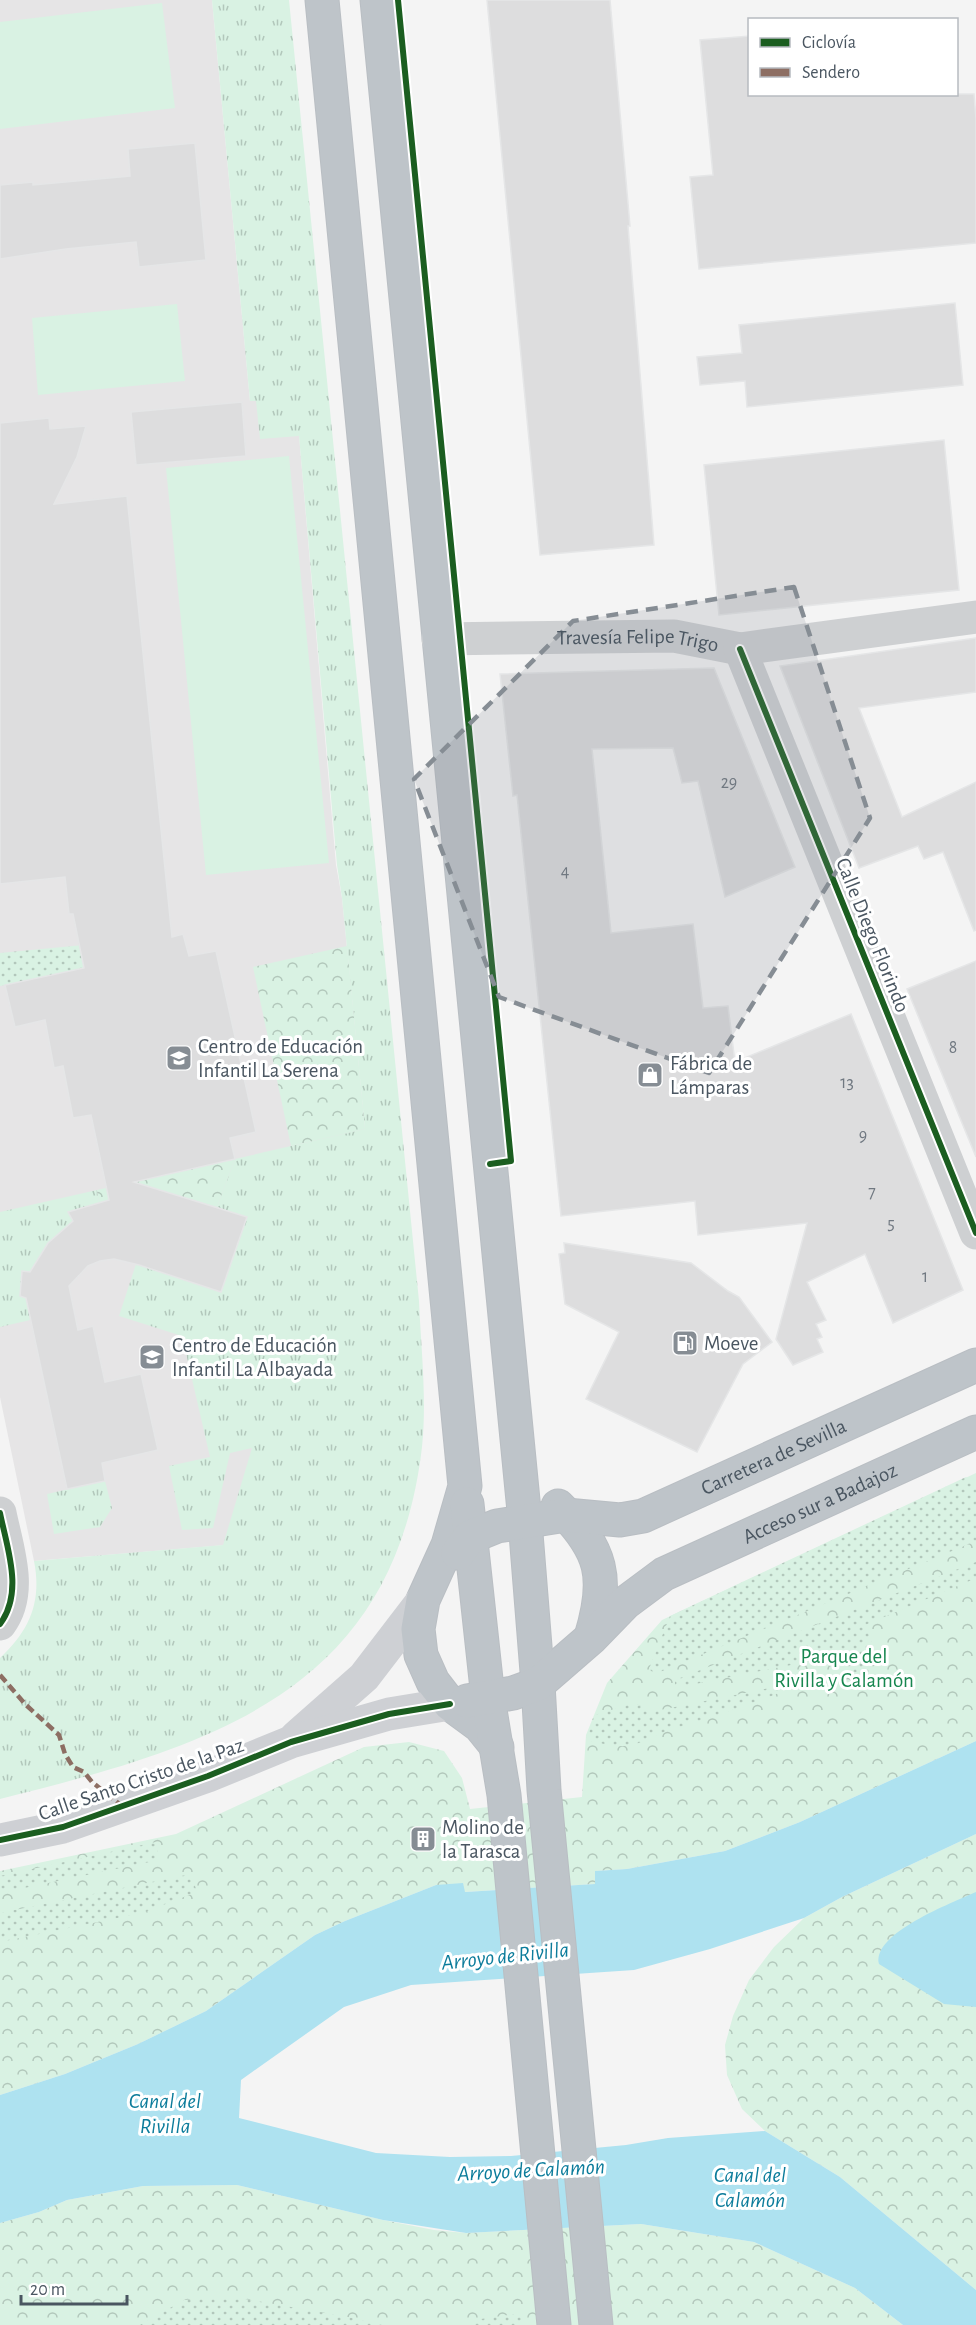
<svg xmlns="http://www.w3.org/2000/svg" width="976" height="2325" viewBox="0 0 976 2325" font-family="'Alegreya Sans',sans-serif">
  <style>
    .education { fill: #e6e5e6 }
    .grass { fill: url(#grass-tufts) }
    .park { fill: url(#park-crowns) }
    .garden { fill: url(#garden-dots) }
    .pitch { fill: #d9f2e3 }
    .water { fill: #aee2f0 }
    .building { fill: #ddddde; stroke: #e5e6e7; stroke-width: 1.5 }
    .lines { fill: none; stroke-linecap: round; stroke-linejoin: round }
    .highway-casing { stroke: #b9bec3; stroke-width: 35 }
    .street { stroke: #ced0d2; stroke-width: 33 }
    .secondary { stroke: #ced0d4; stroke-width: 33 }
    .highway { stroke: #bec4c9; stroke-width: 33 }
    .quiet { stroke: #8d6e63; stroke-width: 4.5; stroke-dasharray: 9 4.5; stroke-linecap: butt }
    .cycleway-casing { stroke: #fff; stroke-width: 10 }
    .cycleway { stroke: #1b5e20; stroke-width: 6 }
    .marked { fill: #868d94; fill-opacity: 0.2; stroke: #868d94; stroke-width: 4.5; stroke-dasharray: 12 8; stroke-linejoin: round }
    .labels { text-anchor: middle; stroke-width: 6; stroke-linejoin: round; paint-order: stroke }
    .number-label { font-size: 18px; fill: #707881 }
    .street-label { font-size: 21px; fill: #4a5661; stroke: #fff }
    .poi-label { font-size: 21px; fill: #4a5661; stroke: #fff; text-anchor: start }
    .park-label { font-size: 21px; fill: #17864f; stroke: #fff }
    .water-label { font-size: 22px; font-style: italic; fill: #0c7c9b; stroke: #fff }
  </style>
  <defs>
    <pattern id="grass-tufts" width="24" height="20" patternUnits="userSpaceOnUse" patternTransform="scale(1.5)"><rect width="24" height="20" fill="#d9f2e3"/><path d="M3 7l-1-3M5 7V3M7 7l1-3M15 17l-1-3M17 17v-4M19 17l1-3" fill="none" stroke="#b2c7bb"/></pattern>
    <pattern id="park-crowns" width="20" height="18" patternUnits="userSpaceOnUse" patternTransform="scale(1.5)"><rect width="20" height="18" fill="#d9f2e3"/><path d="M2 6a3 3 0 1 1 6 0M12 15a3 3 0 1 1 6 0" fill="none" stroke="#b2c7bb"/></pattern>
    <pattern id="garden-dots" width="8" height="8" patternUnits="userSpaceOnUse" patternTransform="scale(1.5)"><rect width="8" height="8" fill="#d9f2e3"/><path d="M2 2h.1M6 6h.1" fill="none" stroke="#b2c7bb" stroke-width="1.8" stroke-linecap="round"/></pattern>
  </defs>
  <rect width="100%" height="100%" fill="#f4f4f4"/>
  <path class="education" d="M 0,0 L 212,0 L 250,401 L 256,401 L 299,435 L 336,865 L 342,898 L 365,1129 L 250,1543 L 34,1561 L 0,1397 Z"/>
  <g class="grass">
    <path d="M 212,0 L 289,0 L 419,1301 C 421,1349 427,1399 422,1447 C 393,1694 210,1746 0,1799 L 0,1658 C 30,1630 42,1601 34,1561 L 223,1545 L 252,1448 L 230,1453 L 213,1528 L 182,1530 L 169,1466 L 210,1457 L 182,1336 L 119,1316 L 136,1264 L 247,1217 L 217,1207 L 235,1159 L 365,1129 L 342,898 L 337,865 L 299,436 L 260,439 L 256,401 L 250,401 Z"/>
    <path d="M 97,1190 L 99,1203 L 69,1214 L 74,1222 L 48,1243 L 31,1272 L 22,1271 L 20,1296 L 28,1298 L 30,1320 L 0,1327 L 0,1212 Z"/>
    <path d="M 105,1481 L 112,1508 L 100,1527 L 54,1534 L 47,1494 Z"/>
  </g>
  <g class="park">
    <path d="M 347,946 L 365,1129 L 291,1146 L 253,967 Z"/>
    <path d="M 235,1159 L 217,1207 L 170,1193 L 163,1212 L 99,1203 L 97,1190 Z"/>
    <path d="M 976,1473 L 976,1741 L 800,1822 L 725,1851 L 627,1869 L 596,1871 L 596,1884 L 464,1892 L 436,1885 L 345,1921 L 315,1935 L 206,2011 L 138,2044 L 65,2074 L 0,2095 L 0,1871 L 176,1834 L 364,1747 L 409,1742 L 444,1751 L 462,1778 L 470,1809 L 582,1797 L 586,1735 L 607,1683 L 662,1620 Z"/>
    <path d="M 976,1834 L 976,2290 L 840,2177 L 765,2131 L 742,2109 L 727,2075 L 725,2045 L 733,2016 L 749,1980 L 774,1947 L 804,1918 L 842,1897 Z"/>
    <path d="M 237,2185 L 383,2220 L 434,2230 L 466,2233 L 641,2224 L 754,2242 L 855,2288 L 903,2325 L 0,2325 L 0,2223 L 39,2212 L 67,2200 L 143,2186 Z"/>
  </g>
  <g class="garden">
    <path d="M 125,941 L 84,968 L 0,986 L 0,953 Z"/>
    <path d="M 966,1477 L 976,1484 L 976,1541 L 655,1674 L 649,1669 L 670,1616 Z"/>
    <path d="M 976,1562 L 976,1582 L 974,1579 L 865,1625 L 879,1661 L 873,1679 L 821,1659 L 675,1688 L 675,1680 Z"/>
    <path d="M 780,1686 L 781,1692 C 743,1708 705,1719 667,1731 C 654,1735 641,1744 627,1746 C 614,1747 599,1743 586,1740 L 595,1715 L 634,1703 L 655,1711 Z"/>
    <path d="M 156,1842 L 159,1860 L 0,1893 L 0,1876 Z"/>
    <path d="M 191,1874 L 197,1892 L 142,1913 L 0,1942 L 0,1913 Z"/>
    <path d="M 216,2297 L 245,2299 L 348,2317 L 382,2325 L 140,2325 L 184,2300 Z"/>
    <path d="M 521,2313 L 521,2325 L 474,2325 L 474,2320 Z"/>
  </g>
  <g class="pitch">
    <path d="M 162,3 L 175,108 L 0,129 L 0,22 Z"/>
    <path d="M 177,304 L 185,381 L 38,395 L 32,318 Z"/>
    <path d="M 289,456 L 329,863 L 206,875 L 166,468 Z"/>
  </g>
  <g class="water">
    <path d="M 976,1741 L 976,1834 L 842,1897 L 804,1918 L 710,1949 L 634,1970 L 411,1985 L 344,2007 L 241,2080 L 239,2118 L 376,2153 L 450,2157 L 511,2156 L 626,2145 L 668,2138 L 765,2131 L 840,2177 L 976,2290 L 976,2325 L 903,2325 L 855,2288 L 754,2242 L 641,2224 L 466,2233 L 383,2220 L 237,2185 L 143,2186 L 67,2200 L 39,2212 L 0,2223 L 0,2095 L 65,2074 L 138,2044 L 206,2011 L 315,1935 L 345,1921 L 436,1885 L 463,1883 L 465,1892 L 595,1884 L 595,1871 L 627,1869 L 725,1851 L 800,1822 Z"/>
    <path d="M 976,1892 L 976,2007 L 944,2004 L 879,1964 C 872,1933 952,1903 976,1892 Z"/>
  </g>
  <g class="building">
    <path d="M 487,0 L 610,0 L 630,226 L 628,226 L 654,545 L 540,555 Z"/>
    <path d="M 750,36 L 750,94 L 974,94 L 976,119 L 976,243 L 699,269 L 690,177 L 713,175 L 700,40 Z"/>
    <path d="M 195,143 L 206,260 L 139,267 L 136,242 L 66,249 L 0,259 L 0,185 L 33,182 L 33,185 L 130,176 L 128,149 Z"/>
    <path d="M 955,303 L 963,385 L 747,407 L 745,381 L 700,385 L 697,357 L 742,353 L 739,325 Z"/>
    <path d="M 242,402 L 246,456 L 136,465 L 131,412 Z"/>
    <path d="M 49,418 L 50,429 L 86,426 L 77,457 L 54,504 L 127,496 L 172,937 L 183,934 L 189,956 L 216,951 L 256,1132 L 230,1138 L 235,1159 L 134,1182 L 247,1217 L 221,1292 L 139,1265 L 114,1259 L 100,1261 L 88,1266 L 69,1286 L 78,1330 L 93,1326 L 105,1382 L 141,1374 L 158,1450 L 102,1463 L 105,1481 L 67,1489 L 26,1298 L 20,1296 L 22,1271 L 30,1272 L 48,1243 L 73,1221 L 68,1212 L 109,1200 L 91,1115 L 73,1118 L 63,1066 L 54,1068 L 45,1020 L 15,1027 L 5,985 L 84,968 L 73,914 L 69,914 L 65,877 L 0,884 L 0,423 Z"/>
    <path d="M 944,440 L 959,590 L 719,615 L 704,465 Z"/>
    <path d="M 976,638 L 976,692 L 859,708 L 902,817 L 976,782 L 976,930 L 974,931 L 943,852 L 924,859 L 918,846 L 859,868 L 780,666 Z"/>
    <path d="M 714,668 L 795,867 L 725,897 L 698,781 L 682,783 L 673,748 L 592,749 L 611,933 L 693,924 L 703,1008 L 728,1006 L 735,1062 L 851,1014 L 963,1290 L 893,1323 L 865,1254 L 807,1282 L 826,1320 L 816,1324 L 822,1337 L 817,1339 L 823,1352 L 793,1365 L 776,1339 L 807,1223 L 698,1235 L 695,1201 L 561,1216 L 517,795 L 513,796 L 500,674 Z"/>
    <path d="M 976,961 L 976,1157 L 907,989 Z"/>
    <path d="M 564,1243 L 691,1263 L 728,1291 L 739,1297 L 772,1342 L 743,1364 L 697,1452 L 586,1399 L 619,1332 L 565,1304 L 559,1254 L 565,1253 Z"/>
  </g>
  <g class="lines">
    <g class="highway-casing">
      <g id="highway">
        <path d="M 322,0 L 465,1486 L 448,1545 L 423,1600 L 418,1629 L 421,1655 L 433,1682 L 450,1704 L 480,1726 L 497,1747"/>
        <path d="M 377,0 L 525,1521 L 538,1684 L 544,1790 L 596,2325"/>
        <path d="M 467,1504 L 488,1698 L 504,1795 L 554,2325"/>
        <path d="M 558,1506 C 603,1550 609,1578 591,1637"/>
        <path id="s2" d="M 458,1553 L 470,1537 L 497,1526 L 566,1515 L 620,1520 L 643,1516 L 976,1365"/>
        <path id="s3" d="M 467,1701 L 513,1693 L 538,1684 L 591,1638 L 625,1603 L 664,1574 L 976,1432"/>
      </g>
    </g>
    <g class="street">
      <path id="s1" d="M 438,639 L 674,636 L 740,649 L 976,617"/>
      <path d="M 740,649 L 976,1233"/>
      <path d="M 0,1513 C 7,1548 24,1592 0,1624"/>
    </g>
    <g class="secondary">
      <path d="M 296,1737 L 364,1677 L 423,1600"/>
      <path d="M 0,1840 L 63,1827 L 208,1776 L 291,1742 L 389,1714 L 450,1704"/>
    </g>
    <use href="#highway" class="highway"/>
    <path class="quiet" d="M 0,1675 L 26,1705 L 59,1735 L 65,1754 L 73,1767 L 84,1772 L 92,1782 L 122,1806"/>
    <g class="cycleway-casing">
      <g id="cycleway">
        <path d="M 398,0 L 511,1161 L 490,1164"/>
        <path d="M 740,649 L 976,1233"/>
        <path d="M 0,1513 C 7,1548 24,1592 0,1624"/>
        <path d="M 0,1840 L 63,1827 L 208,1776 L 291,1742 L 389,1714 L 450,1704"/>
      </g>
    </g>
    <use href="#cycleway" class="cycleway"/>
  </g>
  <path class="marked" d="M 794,587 L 870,818 L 709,1073 L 499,997 L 414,779 L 573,621 Z"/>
  <defs>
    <g id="school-square" transform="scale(1.35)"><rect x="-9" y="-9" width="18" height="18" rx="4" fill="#868d94" stroke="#fff"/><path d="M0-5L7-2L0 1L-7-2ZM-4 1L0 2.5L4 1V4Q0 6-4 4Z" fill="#fff"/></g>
    <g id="shop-square" transform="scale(1.35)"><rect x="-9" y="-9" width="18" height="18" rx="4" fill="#868d94" stroke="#fff"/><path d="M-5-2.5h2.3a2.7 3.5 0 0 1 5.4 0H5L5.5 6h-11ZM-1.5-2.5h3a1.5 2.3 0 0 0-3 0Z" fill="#fff"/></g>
    <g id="fuel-square" transform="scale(1.35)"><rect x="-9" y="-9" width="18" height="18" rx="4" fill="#868d94" stroke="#fff"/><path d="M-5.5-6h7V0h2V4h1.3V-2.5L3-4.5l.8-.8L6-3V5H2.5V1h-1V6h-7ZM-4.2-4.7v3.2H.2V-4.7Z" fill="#fff"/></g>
    <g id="building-square" transform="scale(1.35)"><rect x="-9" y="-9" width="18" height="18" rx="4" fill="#868d94" stroke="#fff"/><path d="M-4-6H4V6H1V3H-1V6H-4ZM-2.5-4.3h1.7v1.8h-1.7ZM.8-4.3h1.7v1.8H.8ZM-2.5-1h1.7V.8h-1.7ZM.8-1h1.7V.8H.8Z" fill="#fff"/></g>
  </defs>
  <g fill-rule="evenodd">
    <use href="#school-square" x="179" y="1058"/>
    <use href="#shop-square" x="650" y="1075"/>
    <use href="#fuel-square" x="685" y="1343"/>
    <use href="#school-square" x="152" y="1357"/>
    <use href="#building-square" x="423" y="1839"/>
  </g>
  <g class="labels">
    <g class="number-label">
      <text x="729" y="788">29</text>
      <text x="565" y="877">4</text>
      <text x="953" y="1053">8</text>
      <text x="847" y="1088">13</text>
      <text x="863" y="1141">9</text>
      <text x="872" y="1198">7</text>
      <text x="891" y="1229">5</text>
      <text x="925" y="1282">1</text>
    </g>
    <g class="street-label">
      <text dy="7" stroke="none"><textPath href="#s1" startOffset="200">Travesía Felipe Trigo</textPath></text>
      <text transform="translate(873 935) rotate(68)" y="7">Calle Diego Florindo</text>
      <text dy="7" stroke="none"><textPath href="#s2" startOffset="340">Carretera de Sevilla</textPath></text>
      <text dy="7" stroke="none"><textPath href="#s3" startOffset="412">Acceso sur a Badajoz</textPath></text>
      <text transform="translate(141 1779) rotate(-19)" y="7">Calle Santo Cristo de la Paz</text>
    </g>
    <g class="poi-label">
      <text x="198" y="1053">Centro de Educación<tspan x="198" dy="24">Infantil La Serena</tspan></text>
      <text x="670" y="1070">Fábrica de<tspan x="670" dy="24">Lámparas</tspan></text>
      <text x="704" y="1350">Moeve</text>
      <text x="172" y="1352">Centro de Educación<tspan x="172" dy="24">Infantil La Albayada</tspan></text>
      <text x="442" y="1834">Molino de<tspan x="442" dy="24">la Tarasca</tspan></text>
    </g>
    <g class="park-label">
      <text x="844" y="1663">Parque del<tspan x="844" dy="24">Rivilla y Calamón</tspan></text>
    </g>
    <g class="water-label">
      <text transform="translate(505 1955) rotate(-6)" y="8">Arroyo de Rivilla</text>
      <text x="165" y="2108">Canal del<tspan x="165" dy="25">Rivilla</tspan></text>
      <text transform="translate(531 2169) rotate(-3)" y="8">Arroyo de Calamón</text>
      <text x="750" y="2182">Canal del<tspan x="750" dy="25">Calamón</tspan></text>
    </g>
  </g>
  <rect x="748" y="18" width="210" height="78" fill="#ffffff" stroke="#b7bbc0" stroke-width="1.5"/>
  <rect x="760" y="38" width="30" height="9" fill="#1b5e20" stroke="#b7bbc0" stroke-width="1.5"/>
  <text x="802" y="48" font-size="18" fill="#4a5661">Ciclovía</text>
  <rect x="760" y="68" width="30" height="9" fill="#8d6e63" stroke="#b7bbc0" stroke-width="1.5"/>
  <text x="802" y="78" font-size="18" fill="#4a5661">Sendero</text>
  <path d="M21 2295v9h106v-9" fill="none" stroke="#4a5661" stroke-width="3"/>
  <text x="30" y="2295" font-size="18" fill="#4a5661" stroke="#ffffff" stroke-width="4.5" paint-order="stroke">20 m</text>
</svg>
